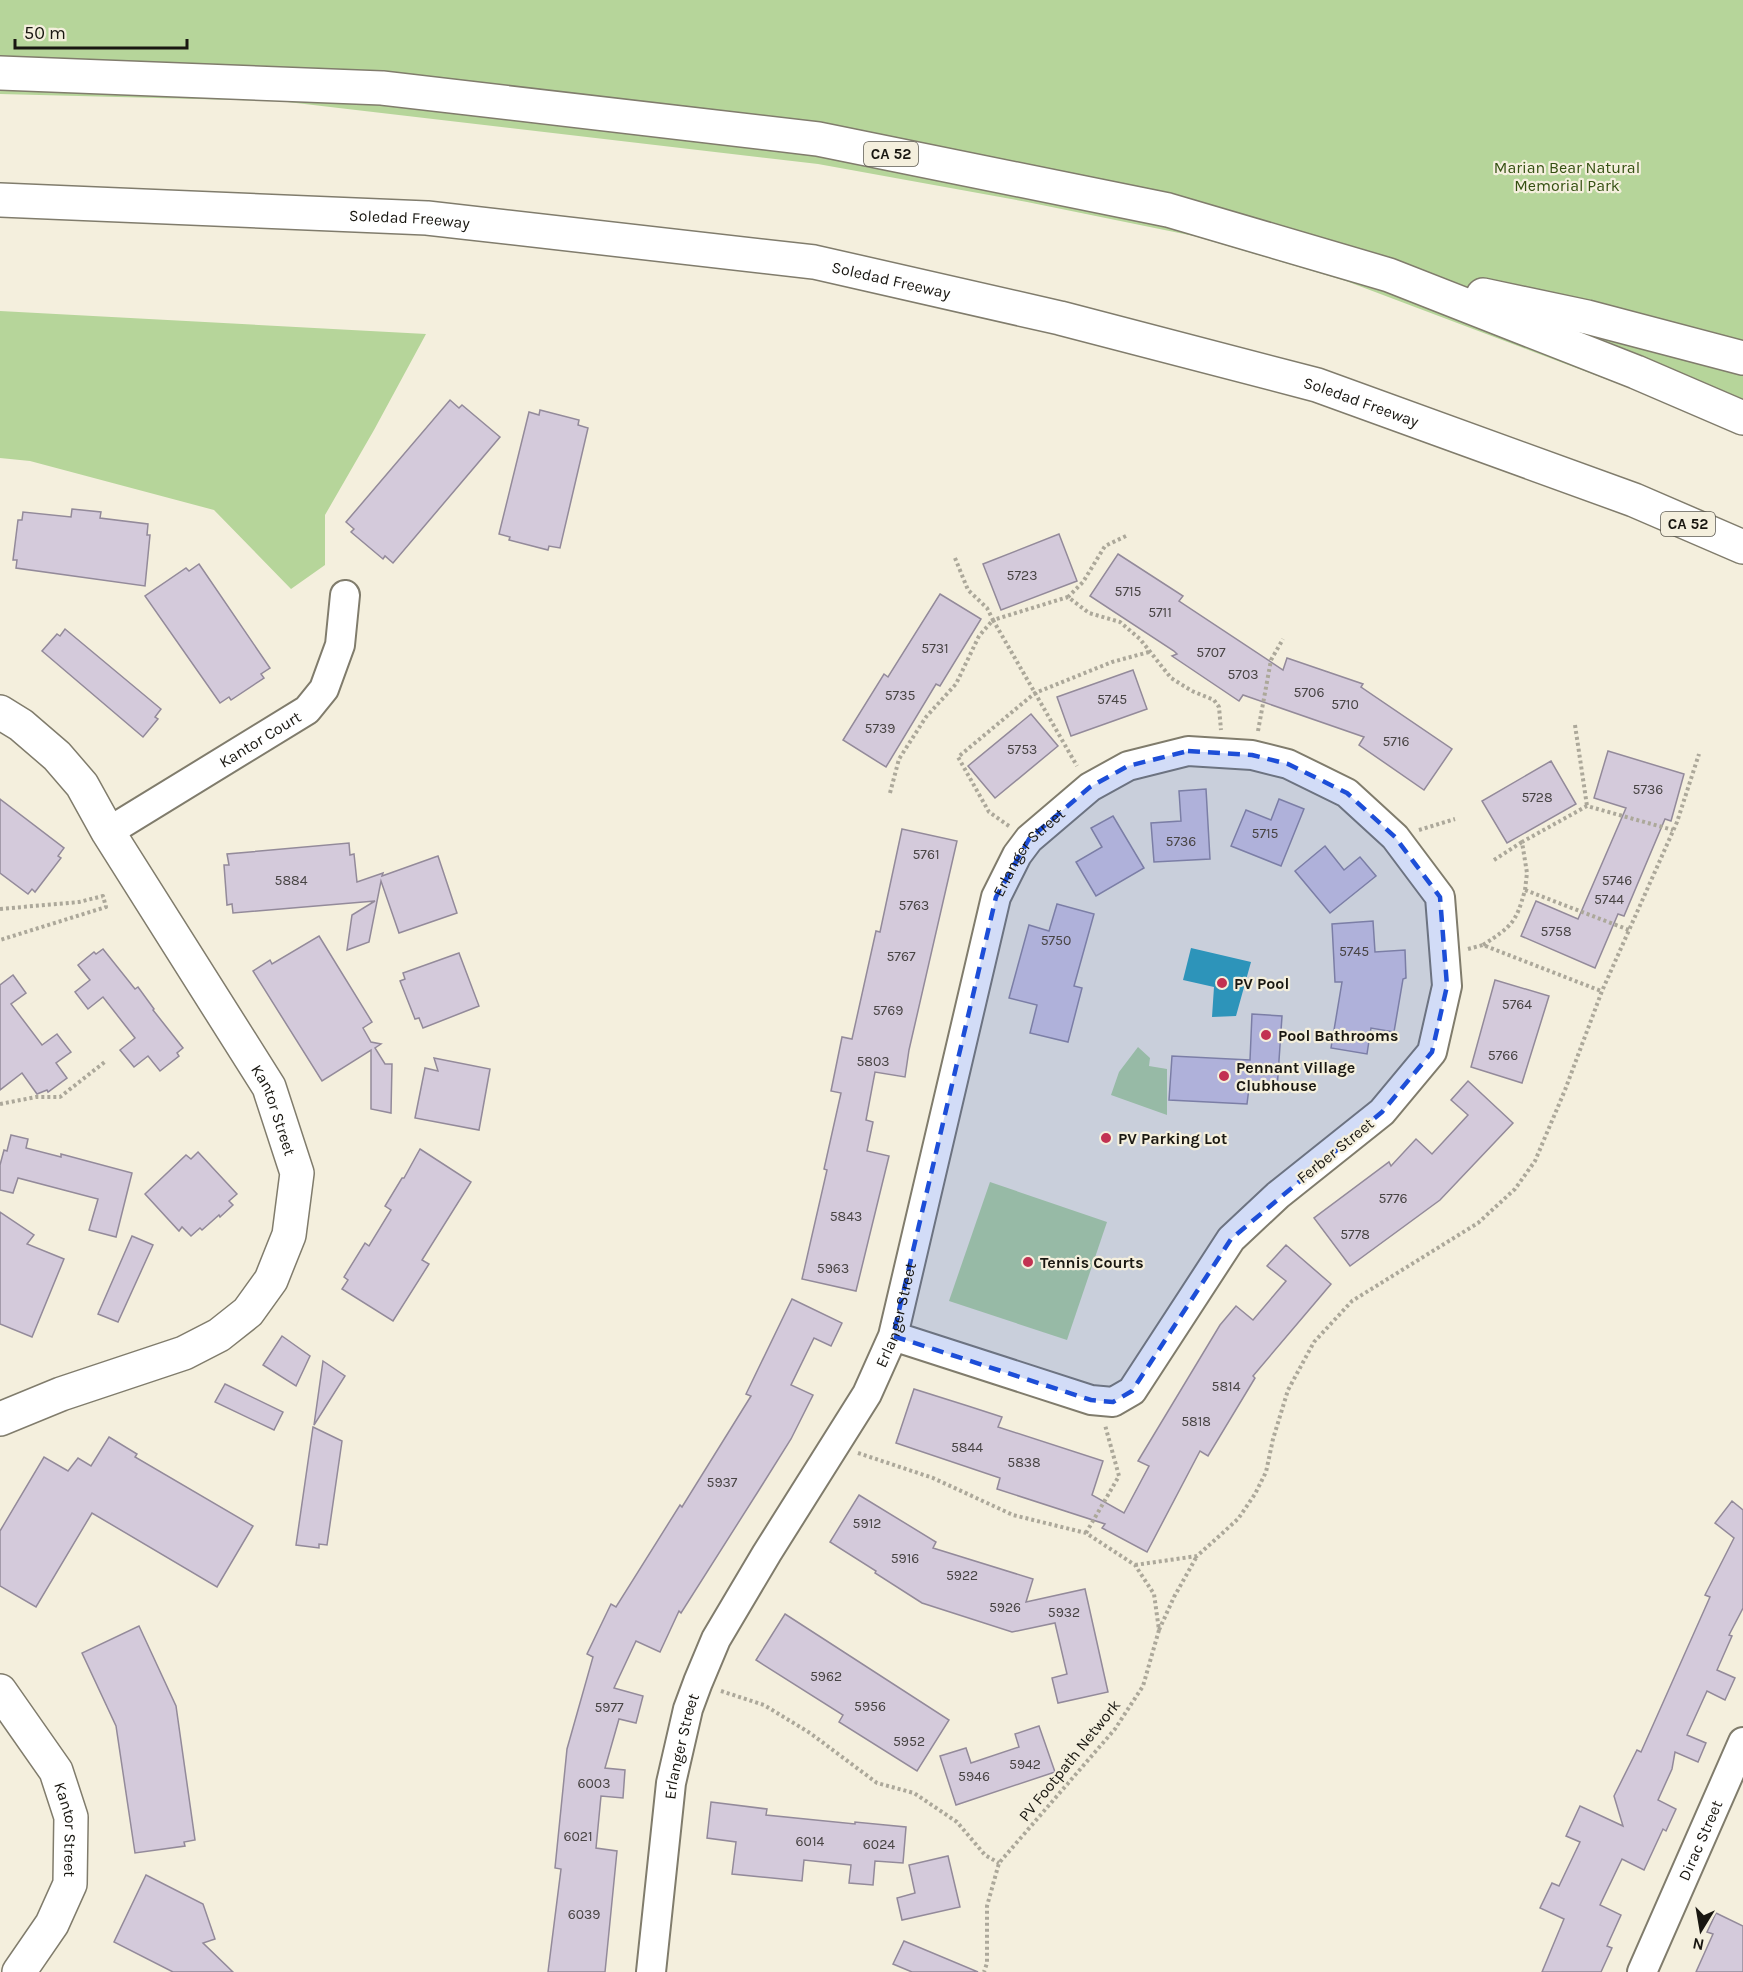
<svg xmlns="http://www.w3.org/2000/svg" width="1743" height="1972" viewBox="0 0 1743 1972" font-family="Karla,sans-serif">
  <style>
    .green { fill: #b6d59a }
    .water { fill: #31a5b3 }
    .building { fill: #d4cadb; stroke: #938a9a; stroke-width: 1.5 }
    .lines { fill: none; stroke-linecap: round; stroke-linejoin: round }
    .street-casing { stroke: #807c6c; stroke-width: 32 }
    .secondary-casing { stroke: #807c6c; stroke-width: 36 }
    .highway-casing { stroke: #807c6c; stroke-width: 36 }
    .path { stroke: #aca89a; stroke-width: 4; stroke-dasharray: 3 3; stroke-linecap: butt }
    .street { stroke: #fff; stroke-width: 28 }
    .secondary { stroke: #fff; stroke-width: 33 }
    .highway { stroke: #fff; stroke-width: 33 }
    .marked { fill: #1d4ed8; fill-opacity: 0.2; stroke: #1d4ed8; stroke-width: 4.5; stroke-dasharray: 12 8; stroke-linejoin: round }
    .poi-dot { fill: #c23252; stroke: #f4efdd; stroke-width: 2 }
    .labels { text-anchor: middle; stroke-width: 4.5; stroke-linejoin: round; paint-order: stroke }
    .number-label { font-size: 14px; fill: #484444 }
    .shield { fill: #f4efdd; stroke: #5b584e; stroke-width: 1.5 }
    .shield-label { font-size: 15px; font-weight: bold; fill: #191711 }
    .park-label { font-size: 16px; fill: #345011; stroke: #f4efdd }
    .street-label { font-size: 16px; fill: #191711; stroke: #f4efdd }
    .poi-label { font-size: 16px; font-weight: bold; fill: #191711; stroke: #f4efdd; text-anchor: start }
  </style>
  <rect width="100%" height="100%" fill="#f4efdd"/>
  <g class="green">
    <path d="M 0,0 L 1743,0 L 1743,419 L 1685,409 L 1346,281 L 1194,236 L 1027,202 L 818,164 L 279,101 L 0,94 Z"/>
    <path d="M 0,311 L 426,334 L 374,430 L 325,515 L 325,565 L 291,589 L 214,510 L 30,461 L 0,458 Z"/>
    <path d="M 1138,1047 L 1150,1058 L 1149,1066 L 1167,1069 L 1167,1115 L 1111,1095 L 1119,1072 Z"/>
    <path d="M 990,1182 L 1107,1222 L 1067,1340 L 949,1301 Z"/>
  </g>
  <path class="water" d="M 1191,948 L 1251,962 L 1236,1016 L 1212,1017 L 1214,987 L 1183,980 Z"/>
  <g class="building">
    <path d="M 450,400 L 459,408 L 462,405 L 500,437 L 393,563 L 385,556 L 383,559 L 351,532 L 354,529 L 346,522 Z"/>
    <path d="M 540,410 L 579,420 L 578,425 L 588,428 L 560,548 L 549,546 L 548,550 L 509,540 L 510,537 L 499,534 L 529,412 L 539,415 Z"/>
    <path d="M 72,509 L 101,512 L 100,518 L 148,524 L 147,535 L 150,535 L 145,586 L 16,568 L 17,560 L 13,560 L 18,520 L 22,520 L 23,512 L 71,517 Z"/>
    <path d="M 1059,534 L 1077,581 L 1001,610 L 983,564 Z"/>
    <path d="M 1118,554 L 1183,596 L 1179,601 L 1283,670 L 1287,658 L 1363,684 L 1361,687 L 1452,749 L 1424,790 L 1359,745 L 1364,737 L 1243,695 L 1239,701 L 1172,656 L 1177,654 L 1174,651 L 1090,596 Z"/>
    <path d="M 199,564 L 270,668 L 261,674 L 264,678 L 231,700 L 229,697 L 220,703 L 145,596 L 186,568 L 189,571 Z"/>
    <path d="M 940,594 L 981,619 L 940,686 L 936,684 L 886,767 L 843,740 L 884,674 L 888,677 Z"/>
    <path d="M 65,629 L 161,709 L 155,717 L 158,719 L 143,737 L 42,651 L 57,634 L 60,636 Z"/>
    <path d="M 1133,670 L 1147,709 L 1071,736 L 1057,697 Z"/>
    <path d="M 1031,714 L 1058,746 L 995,798 L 968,766 Z"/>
    <path d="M 1608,751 L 1684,774 L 1671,821 L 1665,819 L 1624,916 L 1618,914 L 1595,968 L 1521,936 L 1536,901 L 1578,919 L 1626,808 L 1594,798 Z"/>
    <path d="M 1551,761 L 1576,804 L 1507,843 L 1482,801 Z"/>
    <path d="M 1206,789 L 1210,859 L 1154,862 L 1151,823 L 1181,821 L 1179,791 Z"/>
    <path d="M 0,799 L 64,848 L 58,856 L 61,858 L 35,892 L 32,889 L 28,894 L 0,873 Z"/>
    <path d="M 1279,799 L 1304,809 L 1281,866 L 1231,846 L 1246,810 L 1271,820 Z"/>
    <path d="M 1113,816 L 1144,868 L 1096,896 L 1076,862 L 1102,847 L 1091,828 Z"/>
    <path d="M 902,829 L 957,841 L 909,1050 L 905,1077 L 875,1072 L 866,1120 L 873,1122 L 867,1151 L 889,1156 L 856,1291 L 802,1279 L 827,1170 L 824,1169 L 841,1093 L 831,1091 L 842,1037 L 852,1039 L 876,931 L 880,932 Z"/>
    <path d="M 349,843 L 350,855 L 354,854 L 357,882 L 383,873 L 382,876 L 438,856 L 457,913 L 399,933 L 381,881 L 369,942 L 347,950 L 352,915 L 375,901 L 233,913 L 232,904 L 227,905 L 224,865 L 229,865 L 227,854 Z"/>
    <path d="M 1325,846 L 1344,870 L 1360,857 L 1376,876 L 1330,913 L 1295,871 Z"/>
    <path d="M 1057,904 L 1094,914 L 1074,986 L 1082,988 L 1068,1042 L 1030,1033 L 1037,1005 L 1009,998 L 1029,925 L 1049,931 Z"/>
    <path d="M 1373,921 L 1375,952 L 1405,950 L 1406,978 L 1403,979 L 1394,1032 L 1371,1028 L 1367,1054 L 1331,1048 L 1342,982 L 1335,982 L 1332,924 Z"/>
    <path d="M 319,936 L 372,1022 L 363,1028 L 371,1042 L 381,1044 L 375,1048 L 385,1064 L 392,1064 L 391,1113 L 371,1109 L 371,1050 L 322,1081 L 253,971 L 270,960 L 272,964 Z"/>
    <path d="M 103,949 L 135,989 L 138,987 L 154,1009 L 153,1010 L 183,1048 L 177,1053 L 179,1056 L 160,1071 L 148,1056 L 134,1067 L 120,1050 L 135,1038 L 103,997 L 88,1009 L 75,992 L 90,980 L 78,965 L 94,952 L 96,954 Z"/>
    <path d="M 459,953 L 479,1006 L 423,1028 L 419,1018 L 415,1019 L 400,981 L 405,979 L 403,973 Z"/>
    <path d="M 13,975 L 26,993 L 11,1004 L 42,1045 L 57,1034 L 71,1052 L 56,1063 L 67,1078 L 48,1092 L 47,1090 L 37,1094 L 22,1073 L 0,1090 L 0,985 Z"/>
    <path d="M 1495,980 L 1549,996 L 1522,1083 L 1471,1067 Z"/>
    <path d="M 1252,1014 L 1282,1016 L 1277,1090 L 1249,1088 L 1247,1104 L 1169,1100 L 1172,1056 L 1250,1060 Z"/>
    <path d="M 434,1058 L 490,1069 L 479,1130 L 415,1118 L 425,1068 L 438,1071 Z"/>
    <path d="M 1468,1081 L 1513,1123 L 1440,1200 L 1350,1266 L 1314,1218 L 1389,1162 L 1391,1166 L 1416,1139 L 1432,1154 L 1468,1115 L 1451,1100 Z"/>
    <path d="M 11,1135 L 28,1139 L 26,1148 L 61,1157 L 61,1154 L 132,1173 L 116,1237 L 89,1230 L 98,1199 L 18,1178 L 13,1193 L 0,1190 L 0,1165 L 4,1150 L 7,1151 Z"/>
    <path d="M 420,1149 L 471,1182 L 422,1260 L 429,1264 L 393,1321 L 342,1289 L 348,1280 L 344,1277 L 365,1243 L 369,1246 L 391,1210 L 385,1206 L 402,1178 L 404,1178 Z"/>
    <path d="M 198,1152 L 237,1194 L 229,1201 L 233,1205 L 220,1217 L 219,1215 L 202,1230 L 200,1228 L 191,1236 L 182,1227 L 179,1231 L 145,1194 L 186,1155 L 191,1159 Z"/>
    <path d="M 0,1212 L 34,1235 L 27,1244 L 64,1259 L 32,1337 L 0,1324 Z"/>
    <path d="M 132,1236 L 153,1245 L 118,1322 L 98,1314 Z"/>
    <path d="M 1286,1245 L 1331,1284 L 1253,1376 L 1255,1378 L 1208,1456 L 1200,1451 L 1147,1552 L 1102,1528 L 1105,1524 L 997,1489 L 1000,1478 L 896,1443 L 914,1389 L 968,1406 L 1002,1417 L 998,1427 L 1103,1461 L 1092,1495 L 1124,1513 L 1149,1466 L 1138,1461 L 1220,1325 L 1236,1306 L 1253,1320 L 1286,1281 L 1267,1266 Z"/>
    <path d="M 792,1299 L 842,1323 L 831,1346 L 814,1338 L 791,1385 L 813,1395 L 791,1439 L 759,1490 L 681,1613 L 679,1611 L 660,1652 L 636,1641 L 614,1688 L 643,1696 L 636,1723 L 619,1719 L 605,1768 L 625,1770 L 623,1798 L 601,1796 L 596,1848 L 617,1851 L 605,1972 L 548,1972 L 561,1869 L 555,1868 L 567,1749 L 593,1657 L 587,1654 L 611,1604 L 616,1607 L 680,1505 L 682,1507 L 751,1396 L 746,1394 Z"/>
    <path d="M 282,1336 L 310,1356 L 296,1386 L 263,1365 Z"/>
    <path d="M 323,1361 L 345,1376 L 314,1425 Z"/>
    <path d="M 225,1384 L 283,1412 L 274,1430 L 215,1402 Z"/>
    <path d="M 313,1427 L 342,1441 L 327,1545 L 319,1544 L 319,1548 L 296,1545 Z"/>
    <path d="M 109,1437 L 137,1454 L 135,1457 L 253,1526 L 217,1587 L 92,1513 L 36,1607 L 0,1586 L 0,1531 L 44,1457 L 68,1471 L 78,1458 L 91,1466 Z"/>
    <path d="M 859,1495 L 936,1542 L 933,1548 L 1033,1579 L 1026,1602 L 1085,1589 L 1108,1692 L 1058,1703 L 1052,1678 L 1067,1674 L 1055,1623 L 1012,1632 L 922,1603 L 875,1573 L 876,1571 L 830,1542 Z"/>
    <path d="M 1732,1501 L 1743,1510 L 1743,1608 L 1729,1635 L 1732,1636 L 1717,1670 L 1735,1678 L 1725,1700 L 1707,1691 L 1687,1735 L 1706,1743 L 1698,1762 L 1675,1752 L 1672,1769 L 1658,1800 L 1676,1809 L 1666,1831 L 1663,1829 L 1644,1870 L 1622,1859 L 1600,1905 L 1621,1915 L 1607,1946 L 1612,1948 L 1601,1972 L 1542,1972 L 1564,1919 L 1540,1908 L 1552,1883 L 1559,1886 L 1580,1842 L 1566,1836 L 1580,1806 L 1623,1826 L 1614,1796 L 1637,1750 L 1641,1752 L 1710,1597 L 1705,1595 L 1734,1538 L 1715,1523 Z"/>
    <path d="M 785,1614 L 949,1720 L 917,1771 L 839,1722 L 843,1715 L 756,1660 Z"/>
    <path d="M 139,1626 L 176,1706 L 195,1840 L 184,1842 L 185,1846 L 135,1853 L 116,1726 L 82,1653 Z"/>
    <path d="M 1039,1726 L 1055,1772 L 956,1805 L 940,1756 L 966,1748 L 971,1763 L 1019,1747 L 1015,1734 Z"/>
    <path d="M 711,1802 L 767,1809 L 766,1815 L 855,1824 L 855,1822 L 906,1827 L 903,1863 L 875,1861 L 873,1885 L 849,1883 L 851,1865 L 804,1860 L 802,1881 L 732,1874 L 736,1842 L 707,1838 Z"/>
    <path d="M 948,1856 L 960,1907 L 902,1920 L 897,1898 L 915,1893 L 909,1865 Z"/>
    <path d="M 146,1875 L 203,1904 L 215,1939 L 203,1943 L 233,1972 L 173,1972 L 114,1942 Z"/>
    <path d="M 1716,1913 L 1743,1926 L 1743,1972 L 1696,1972 L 1713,1934 L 1707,1932 Z"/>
    <path d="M 904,1941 L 978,1972 L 912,1972 L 893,1964 Z"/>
  </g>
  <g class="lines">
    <g class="street-casing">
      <g id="street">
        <path id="s1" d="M 108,832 L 307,710 L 324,689 L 340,645 L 345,595"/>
        <path id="s2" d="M 651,1972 L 671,1783 L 688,1709 L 698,1682 L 716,1639 L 767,1553 L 867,1394 L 893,1336 L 996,897 L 1017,855 L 1029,839 L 1090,787 L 1128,766 L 1188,751 L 1252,755 L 1288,764 L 1347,793 L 1395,837 L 1440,897 L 1447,986 L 1432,1052 L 1382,1112 L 1278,1195 L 1231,1239 L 1132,1391 L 1113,1402 L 1091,1400 L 893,1336"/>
        <path id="s3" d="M 1642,1972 L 1743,1742"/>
      </g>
    </g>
    <g class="secondary-casing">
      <g id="secondary">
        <path id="s4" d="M 0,712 L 21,725 L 57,756 L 82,785 L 108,832 L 269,1087 L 297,1173 L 289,1235 L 271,1280 L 248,1312 L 219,1335 L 184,1353 L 61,1394 L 0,1419"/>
        <path id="s5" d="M 0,1691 L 56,1771 L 71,1817 L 70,1884 L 52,1924 L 19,1972"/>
      </g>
    </g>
    <g class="highway-casing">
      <g id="highway">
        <path d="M 0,73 L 382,88 L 818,139 L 1168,210 L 1389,275 L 1636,372 L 1743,418"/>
        <path id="s6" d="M 0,200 L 427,218 L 814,262 L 1060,318 L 1317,385 L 1634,500 L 1743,547"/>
        <path d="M 1483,295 L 1587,317 L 1743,358"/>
      </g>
    </g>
    <g class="path">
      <path d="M 1126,536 L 1105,546 L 1083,582 L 1068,597 L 1089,613 L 1120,622 L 1140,639 L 1171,678 L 1192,691 L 1214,700 L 1219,707 L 1221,730"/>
      <path d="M 955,558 L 968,590 L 987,608 L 993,620 L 1068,597"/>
      <path d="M 1575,725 L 1587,806"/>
      <path d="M 1258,731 L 1271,660 L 1283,639"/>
      <path d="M 890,793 L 899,759 L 926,717 L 956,684 L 979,636 L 993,620 L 1077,766"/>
      <path d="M 1009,826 L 989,812 L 958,757 L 1035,693 L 1112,662 L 1149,652"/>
      <path d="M 1419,830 L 1455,819"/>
      <path d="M 1494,860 L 1522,842"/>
      <path d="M 1525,890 L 1527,873 L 1522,842 L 1587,806 L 1673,830"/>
      <path d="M 0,909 L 79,902 L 103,896 L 106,907 L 0,940"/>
      <path d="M 1483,945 C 1512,926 1516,923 1525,890 L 1629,930"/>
      <path d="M 1468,949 L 1483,945 L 1601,991"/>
      <path d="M 0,1104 L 36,1097 L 60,1097 L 106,1061"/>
      <path d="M 858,1453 L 933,1478 L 1013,1515 L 1086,1533 L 1135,1565 L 1154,1594 L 1159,1630 L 1143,1686 L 1115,1729 L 999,1863 L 987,1906 L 987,1963 L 984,1972"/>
      <path d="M 1086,1533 L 1119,1476 L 1105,1425"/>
      <path d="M 1135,1565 L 1197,1556 L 1238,1519 L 1255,1494 L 1266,1472 L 1273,1439 L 1288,1390 L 1314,1342 L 1352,1301 L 1478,1223 L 1515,1189 L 1535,1161 L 1565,1090 L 1602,991 L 1677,822 L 1699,754"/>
      <path d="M 1159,1630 L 1174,1597 L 1197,1556"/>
      <path d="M 721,1691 L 764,1705 L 810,1733 L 877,1783 L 914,1793 L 957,1822 L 985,1855 L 999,1863"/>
    </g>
    <use href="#street" class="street"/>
    <use href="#secondary" class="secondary"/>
    <use href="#highway" class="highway"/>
  </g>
  <path class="marked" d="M 1188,751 L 1252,755 L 1288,764 L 1347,793 L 1395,837 L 1440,897 L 1447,986 L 1432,1052 L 1382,1112 L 1231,1239 L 1132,1391 L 1113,1402 L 1091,1400 L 893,1336 L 996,897 L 1029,839 L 1090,787 L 1128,766 Z"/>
  <g class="poi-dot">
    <circle cx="1222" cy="983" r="6"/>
    <circle cx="1266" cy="1035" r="6"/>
    <circle cx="1224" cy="1076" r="6"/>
    <circle cx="1106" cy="1138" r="6"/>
    <circle cx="1028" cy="1262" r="6"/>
  </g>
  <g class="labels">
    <g class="number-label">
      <text x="1022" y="580">5723</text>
      <text x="1128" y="596">5715</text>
      <text x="1160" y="617">5711</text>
      <text x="935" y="653">5731</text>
      <text x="1211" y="657">5707</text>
      <text x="1243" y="679">5703</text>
      <text x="1309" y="697">5706</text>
      <text x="900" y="700">5735</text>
      <text x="1112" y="704">5745</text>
      <text x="1345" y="709">5710</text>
      <text x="880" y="733">5739</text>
      <text x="1396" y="746">5716</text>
      <text x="1022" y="754">5753</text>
      <text x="1648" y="794">5736</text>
      <text x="1537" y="802">5728</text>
      <text x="1265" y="838">5715</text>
      <text x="1181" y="846">5736</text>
      <text x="926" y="859">5761</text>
      <text x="291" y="885">5884</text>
      <text x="1617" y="885">5746</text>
      <text x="1609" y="904">5744</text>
      <text x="914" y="910">5763</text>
      <text x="1556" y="936">5758</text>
      <text x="1056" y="945">5750</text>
      <text x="1354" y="956">5745</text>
      <text x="901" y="961">5767</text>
      <text x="1517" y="1009">5764</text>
      <text x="888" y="1015">5769</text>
      <text x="1503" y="1060">5766</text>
      <text x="873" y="1066">5803</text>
      <text x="1393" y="1203">5776</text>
      <text x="846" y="1221">5843</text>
      <text x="1355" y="1239">5778</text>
      <text x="833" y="1273">5963</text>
      <text x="1226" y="1391">5814</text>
      <text x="1196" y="1426">5818</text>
      <text x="967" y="1452">5844</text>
      <text x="1024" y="1467">5838</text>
      <text x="722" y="1487">5937</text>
      <text x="867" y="1528">5912</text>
      <text x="905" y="1563">5916</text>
      <text x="962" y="1580">5922</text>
      <text x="1005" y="1612">5926</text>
      <text x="1064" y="1617">5932</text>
      <text x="826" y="1681">5962</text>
      <text x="870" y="1711">5956</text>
      <text x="609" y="1712">5977</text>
      <text x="909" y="1746">5952</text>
      <text x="1025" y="1769">5942</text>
      <text x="974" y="1781">5946</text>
      <text x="594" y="1788">6003</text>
      <text x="578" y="1841">6021</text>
      <text x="810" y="1846">6014</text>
      <text x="879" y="1849">6024</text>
      <text x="584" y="1919">6039</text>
    </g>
    <g class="shield">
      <rect x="864" y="142" width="54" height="24" rx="4.5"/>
      <rect x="1661" y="512" width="54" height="24" rx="4.5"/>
    </g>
    <g class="shield-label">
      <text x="891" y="159">CA 52</text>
      <text x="1688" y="529">CA 52</text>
    </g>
    <g class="park-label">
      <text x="1567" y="173">Marian Bear Natural<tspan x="1567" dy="18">Memorial Park</tspan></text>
    </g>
    <g class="street-label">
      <text dy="6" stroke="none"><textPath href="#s6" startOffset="410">Soledad Freeway</textPath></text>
      <text dy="6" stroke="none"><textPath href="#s6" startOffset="896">Soledad Freeway</textPath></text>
      <text dy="6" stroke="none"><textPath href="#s6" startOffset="1382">Soledad Freeway</textPath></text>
      <text dy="6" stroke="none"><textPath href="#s1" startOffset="178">Kantor Court</textPath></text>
      <text dy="6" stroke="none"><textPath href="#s2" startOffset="1200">Erlanger Street</textPath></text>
      <text dy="6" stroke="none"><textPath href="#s4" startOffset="489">Kantor Street</textPath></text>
      <text transform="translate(1335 1150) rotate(-39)" y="6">Ferber Street</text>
      <text dy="6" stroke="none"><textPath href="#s2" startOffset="714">Erlanger Street</textPath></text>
      <text dy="6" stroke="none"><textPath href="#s2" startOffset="228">Erlanger Street</textPath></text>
      <text transform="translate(1069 1760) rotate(-51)" y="6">PV Footpath Network</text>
      <text dy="6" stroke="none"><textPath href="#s5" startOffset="158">Kantor Street</textPath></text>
      <text dy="6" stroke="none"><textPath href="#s3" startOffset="144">Dirac Street</textPath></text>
    </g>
    <g class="poi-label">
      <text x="1234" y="989">PV Pool</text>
      <text x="1278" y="1041">Pool Bathrooms</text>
      <text x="1236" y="1073">Pennant Village<tspan x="1236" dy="18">Clubhouse</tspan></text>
      <text x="1118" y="1144">PV Parking Lot</text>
      <text x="1040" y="1268">Tennis Courts</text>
    </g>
  </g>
  <g transform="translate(1701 1930) rotate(191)" stroke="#f4efdd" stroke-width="4.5" paint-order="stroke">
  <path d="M0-4.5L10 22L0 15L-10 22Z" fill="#191711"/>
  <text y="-9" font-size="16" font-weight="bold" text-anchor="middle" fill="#191711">N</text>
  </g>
  <path d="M15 39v9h172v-9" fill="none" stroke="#191711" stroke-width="3"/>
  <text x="24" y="39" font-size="18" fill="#191711" stroke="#f4efdd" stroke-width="4.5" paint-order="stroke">50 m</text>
</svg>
